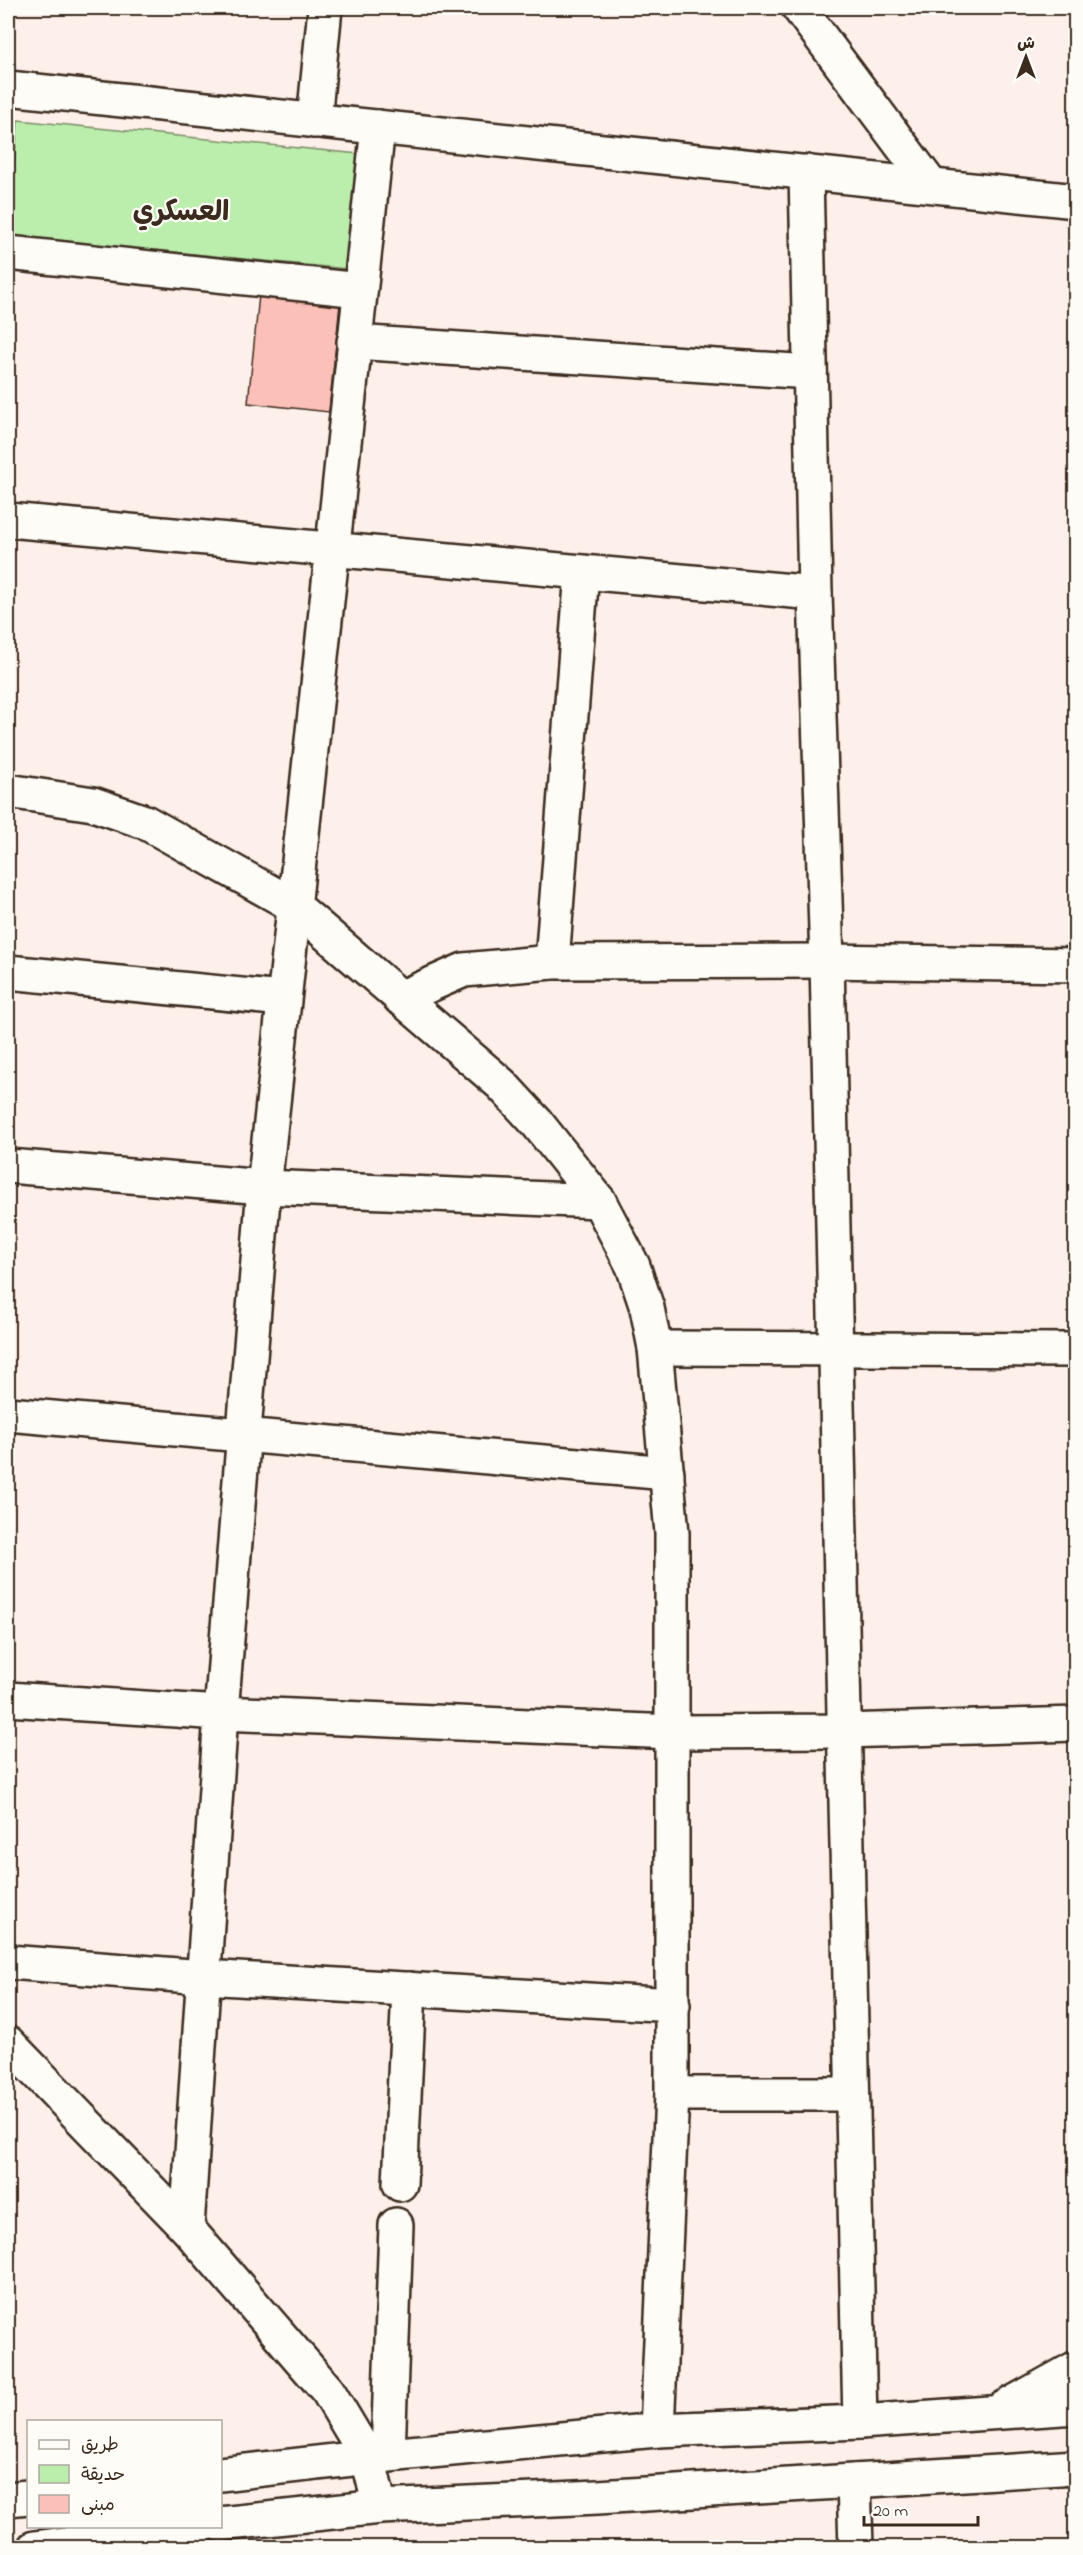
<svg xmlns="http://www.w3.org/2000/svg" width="1083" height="2555" viewBox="0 0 1083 2555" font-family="'Indie Flower','Playpen Sans Arabic',sans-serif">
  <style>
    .green { fill: #bbedad; stroke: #7b8c66; stroke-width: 1.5 }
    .building { fill: #fbc0b8; stroke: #3b2a1e; stroke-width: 1.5 }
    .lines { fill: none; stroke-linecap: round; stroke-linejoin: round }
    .minor-casing { stroke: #3b2a1e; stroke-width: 38 }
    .minor { stroke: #fdfcf7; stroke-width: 33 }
    .labels { text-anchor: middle; stroke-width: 4.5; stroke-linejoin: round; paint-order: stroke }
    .quarter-label { font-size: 28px; font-weight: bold; fill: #3b2a1e; stroke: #fdfcf7 }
  </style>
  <rect width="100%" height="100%" fill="#fdf0ea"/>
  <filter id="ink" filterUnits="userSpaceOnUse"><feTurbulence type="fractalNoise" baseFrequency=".0167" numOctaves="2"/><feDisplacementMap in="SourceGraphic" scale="12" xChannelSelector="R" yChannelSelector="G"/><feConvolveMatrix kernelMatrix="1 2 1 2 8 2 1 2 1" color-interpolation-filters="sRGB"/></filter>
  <g filter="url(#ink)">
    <path class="green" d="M 18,120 L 359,154 L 348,269 L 8,236 Z"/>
    <path class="building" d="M 259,295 L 340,304 L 329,412 L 248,403 Z"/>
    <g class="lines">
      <g class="minor-casing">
        <g id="minor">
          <path d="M 799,8 L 931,185"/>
          <path d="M 8,88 L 1076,201"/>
          <path d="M 314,121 L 325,8"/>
          <path d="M 806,172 L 815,593 L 827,961 L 860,2422"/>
          <path d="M 8,253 L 360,290"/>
          <path d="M 354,342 L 810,372"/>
          <path d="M 8,520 L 815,593"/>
          <path d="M 8,791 L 93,804 L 145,822 L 293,905 L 501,1084 L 537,1123 L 599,1201 L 633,1266 L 647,1308 L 655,1348 L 672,1533 L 672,2094 L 657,2430"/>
          <path d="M 552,962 L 582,572"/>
          <path d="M 8,972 L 283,999"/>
          <path d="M 400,998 L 464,970 L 552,962 L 827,961 L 1076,965"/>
          <path d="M 8,1166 L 264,1187 L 599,1201"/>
          <path d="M 655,1348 L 1076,1350"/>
          <path d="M 8,1414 L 667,1473"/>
          <path d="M 8,1699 L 221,1713 L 673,1732 L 843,1731 L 1076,1724"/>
          <path d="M 8,1962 L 204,1977 L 673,2005"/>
          <path d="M 8,2043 L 187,2228 L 328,2391 L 368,2458 L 380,2507"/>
          <path d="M 672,2094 L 852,2094"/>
          <path d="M 400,2184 L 409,1989"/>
          <path d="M 187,2228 L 221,1713 L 264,1187 L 378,127"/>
          <path d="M 1004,2408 L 1076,2368"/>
          <path d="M 388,2455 L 396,2225"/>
          <path d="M 220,2474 L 388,2455 L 657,2430 L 860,2422 L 1076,2407"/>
          <path d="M 854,2481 L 856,2548"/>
          <path d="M 8,2499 L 28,2497"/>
          <path d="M 220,2524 L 380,2507 L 598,2497 L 1076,2467"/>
          <path d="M 34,2548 L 202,2526"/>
        </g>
      </g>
      <use href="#minor" class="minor"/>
    </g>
  </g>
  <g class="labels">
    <g class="quarter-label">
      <text x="181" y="220">العسكري</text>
    </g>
  </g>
  <rect width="1083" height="2555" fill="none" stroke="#fdfcf7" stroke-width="30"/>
  <rect x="15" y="15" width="1053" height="2525" fill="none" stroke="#3b2a1e" stroke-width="2" filter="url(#ink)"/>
  <rect x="27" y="2420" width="195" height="108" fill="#fdfcf7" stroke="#afa8a0" stroke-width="1.5"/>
  <rect x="39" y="2440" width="30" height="9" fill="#fdfcf7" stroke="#afa8a0" stroke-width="1.5"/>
  <text x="81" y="2450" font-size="18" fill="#3b2a1e">طريق</text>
  <rect x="39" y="2465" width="30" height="18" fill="#bbedad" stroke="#afa8a0" stroke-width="1.5"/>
  <text x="81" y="2480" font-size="18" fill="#3b2a1e">حديقة</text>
  <rect x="39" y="2495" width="30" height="18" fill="#fbc0b8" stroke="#afa8a0" stroke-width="1.5"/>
  <text x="81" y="2510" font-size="18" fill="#3b2a1e">مبنى</text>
  <g transform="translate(1026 57)" stroke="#fdfcf7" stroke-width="4.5" paint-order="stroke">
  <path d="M0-4.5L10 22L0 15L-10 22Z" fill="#3b2a1e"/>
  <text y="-9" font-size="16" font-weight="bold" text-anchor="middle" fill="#3b2a1e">ش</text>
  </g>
  <path d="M864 2516v9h114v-9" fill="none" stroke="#3b2a1e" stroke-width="3"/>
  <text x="873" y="2516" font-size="18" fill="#3b2a1e" stroke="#fdfcf7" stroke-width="4.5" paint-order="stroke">20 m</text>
</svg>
